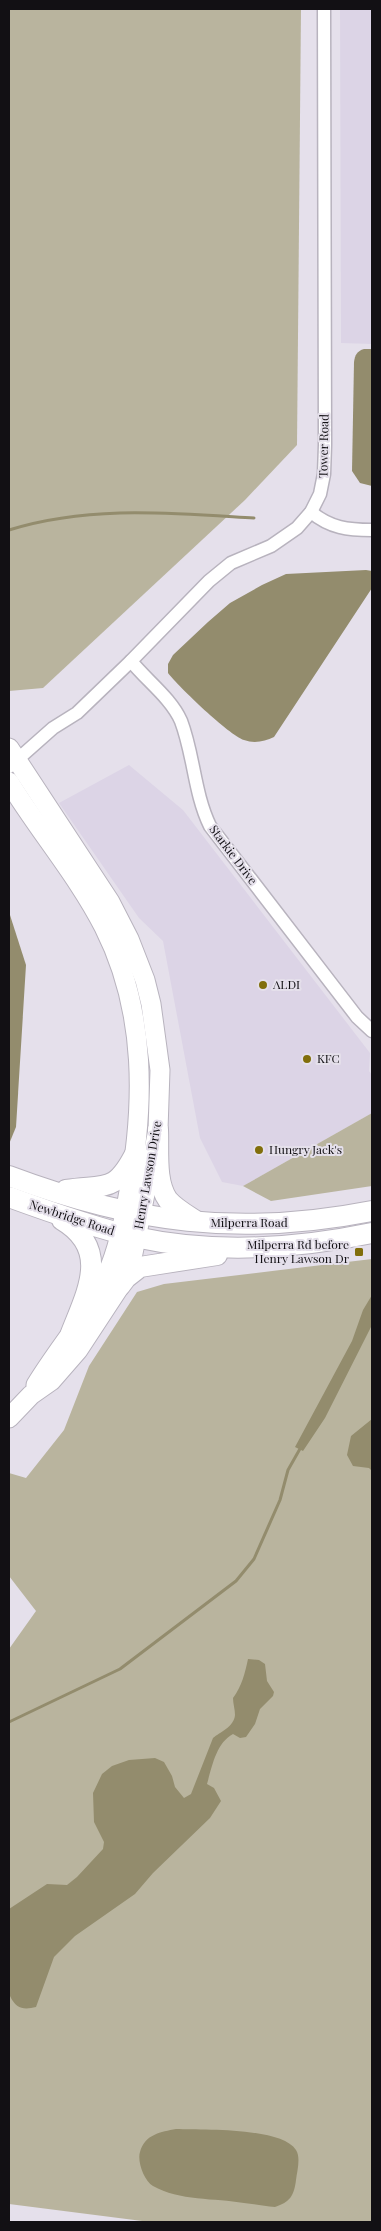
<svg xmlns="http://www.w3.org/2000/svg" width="381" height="2231" viewBox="0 0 381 2231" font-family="'Playfair Display',serif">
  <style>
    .built { fill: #dcd4e6 }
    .green { fill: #b9b49e }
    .water { fill: #938c6d }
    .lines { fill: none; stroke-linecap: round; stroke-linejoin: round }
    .stream { stroke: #938c6d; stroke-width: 3 }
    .minor-casing { stroke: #b8b3be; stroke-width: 15 }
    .primary-casing { stroke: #b8b3be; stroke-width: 21 }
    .trunk-casing { stroke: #b8b3be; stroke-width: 22 }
    .minor { stroke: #fff; stroke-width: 12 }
    .primary { stroke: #fff; stroke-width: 19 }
    .trunk { stroke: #fff; stroke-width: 20 }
    .poi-dot { fill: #816e0b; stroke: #e5e0eb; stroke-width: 2 }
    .labels { text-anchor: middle; stroke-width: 4; stroke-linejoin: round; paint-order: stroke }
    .street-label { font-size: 12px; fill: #121014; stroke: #e5e0eb }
    .poi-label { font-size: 12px; fill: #121014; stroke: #e5e0eb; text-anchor: start }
  </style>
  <rect width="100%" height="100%" fill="#e5e0eb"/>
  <g class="built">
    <path d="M 340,9 L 372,9 L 372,344 L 341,343 Z"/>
    <path d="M 129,765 L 183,810 L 370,1053 L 369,1071 L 372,1075 L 372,1113 L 243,1186 L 222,1182 L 200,1138 L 163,941 L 139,918 L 59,803 Z"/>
  </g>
  <g class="green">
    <path d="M 9,9 L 301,9 L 297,445 L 245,500 L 43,688 L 9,691 Z"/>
    <path d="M 372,1113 L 372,1186 L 271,1201 L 243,1186 Z"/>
    <path d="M 372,1259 L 372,2222 L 150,2222 L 9,2204 L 9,1649 L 36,1611 L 9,1576 L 9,1473 L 26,1478 L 64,1430 L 89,1366 L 137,1292 L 164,1284 Z"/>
  </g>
  <g class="water">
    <path d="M 364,349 L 372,349 L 372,486 L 360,483 L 352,471 L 354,362 C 355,355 357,351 364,349 Z"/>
    <path d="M 366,570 L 372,571 L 372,588 L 274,737 C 265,741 255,744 244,740 C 229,735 179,687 168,673 L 168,664 L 173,655 L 208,622 L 230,603 L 262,585 L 286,574 Z"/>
    <path d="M 9,912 L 26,965 L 16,1127 L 9,1144 Z"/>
    <path d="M 372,1295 L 372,1325 L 325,1418 L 303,1451 L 295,1447 L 352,1341 L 363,1310 Z"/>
    <path d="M 372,1419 L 372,1471 L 369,1468 L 353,1466 L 347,1455 L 351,1436 Z"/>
    <path d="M 248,1659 L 259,1660 L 265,1664 L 267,1681 L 274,1692 L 273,1696 L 260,1709 L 255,1724 L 246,1737 L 240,1738 L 233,1734 C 216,1743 212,1767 207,1784 L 214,1788 L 221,1801 L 210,1818 L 153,1873 L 135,1894 L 75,1936 L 54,1957 L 36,2007 C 24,2010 16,2009 10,1996 C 6,1990 9,1922 9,1909 L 47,1884 L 67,1885 L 77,1877 L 103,1849 L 104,1842 L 94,1822 L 93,1793 L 102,1774 L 112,1766 L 129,1760 L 155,1758 L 164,1762 L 172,1776 L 175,1787 L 184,1798 L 191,1794 L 213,1738 C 220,1732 234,1727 235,1715 C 235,1709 233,1704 233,1698 C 242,1686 245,1673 248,1659 Z"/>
    <path d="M 176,2129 C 202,2130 281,2127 296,2150 C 301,2158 297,2171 296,2180 C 294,2196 290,2202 275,2207 C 264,2206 254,2204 244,2203 C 215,2198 179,2201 153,2186 C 144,2181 137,2161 140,2152 C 145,2134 161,2132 176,2129 Z"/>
  </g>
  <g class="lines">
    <g class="stream">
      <path d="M 9,530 C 89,505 171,513 254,518"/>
      <path d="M 9,1722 L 120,1669 L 236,1581 L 254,1559 L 280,1500 L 288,1470 L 301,1447"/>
    </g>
    <g class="minor-casing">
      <g id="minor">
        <path d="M 311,512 C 330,528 348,530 372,530"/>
        <path d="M 131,661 C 146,680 171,698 181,721 C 194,755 194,793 210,826 L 357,1017 L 372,1031"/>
        <path d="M 9,767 L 53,728 L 77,713 L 131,661 L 209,581 L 231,563 L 271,546 L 297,528 L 311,512 L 320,494 L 324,474 L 325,445 L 324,9"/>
      </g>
    </g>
    <g class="primary-casing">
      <g id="primary">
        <path d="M 9,748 L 110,902 L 129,939 L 145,980 L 151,1004 L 160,1070 L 158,1130 L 133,1253 L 120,1286 L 78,1350 L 51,1381 L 31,1395 L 9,1418"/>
        <path d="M 9,782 C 39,831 78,876 104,927 C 147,1012 145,1106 128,1197 C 123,1223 118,1250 107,1274 C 89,1314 59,1347 36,1385"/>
      </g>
    </g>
    <g class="trunk-casing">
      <g id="trunk">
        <path d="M 158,1130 C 159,1151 155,1182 168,1200 C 176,1209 187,1215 196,1221"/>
        <path d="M 9,1176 C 134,1223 240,1237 372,1211"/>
        <path d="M 66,1190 C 106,1184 115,1194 136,1152"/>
        <path d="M 9,1197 C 50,1212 92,1227 135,1237 C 213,1254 295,1249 372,1233"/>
        <path d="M 62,1220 C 111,1249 87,1292 71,1333"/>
        <path d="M 120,1286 L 126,1278 L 140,1267 L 217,1255"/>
      </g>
    </g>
    <use href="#minor" class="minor"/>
    <use href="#primary" class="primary"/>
    <use href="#trunk" class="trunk"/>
  </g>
  <g class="poi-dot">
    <circle cx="263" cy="985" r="5"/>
    <circle cx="307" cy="1059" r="5"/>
    <circle cx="259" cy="1150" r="5"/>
    <rect x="354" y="1247" width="10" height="10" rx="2.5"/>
  </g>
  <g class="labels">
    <g class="street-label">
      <text transform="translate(324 446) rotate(-89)" y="4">Tower Road</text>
      <text transform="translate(233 855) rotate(53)" y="4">Starkie Drive</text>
      <text transform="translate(148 1175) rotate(-80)" y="4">Henry Lawson Drive</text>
      <text transform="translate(72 1218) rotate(18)" y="4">Newbridge Road</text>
      <text x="249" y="1227">Milperra Road</text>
    </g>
    <g class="poi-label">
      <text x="273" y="989">ALDI</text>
      <text x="317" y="1063">KFC</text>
      <text x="269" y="1154">Hungry Jack's</text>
      <text x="349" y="1249" text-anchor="end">Milperra Rd before<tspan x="349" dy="14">Henry Lawson Dr</tspan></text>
    </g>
  </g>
  <rect width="381" height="2231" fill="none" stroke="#121014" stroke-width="20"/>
</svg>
